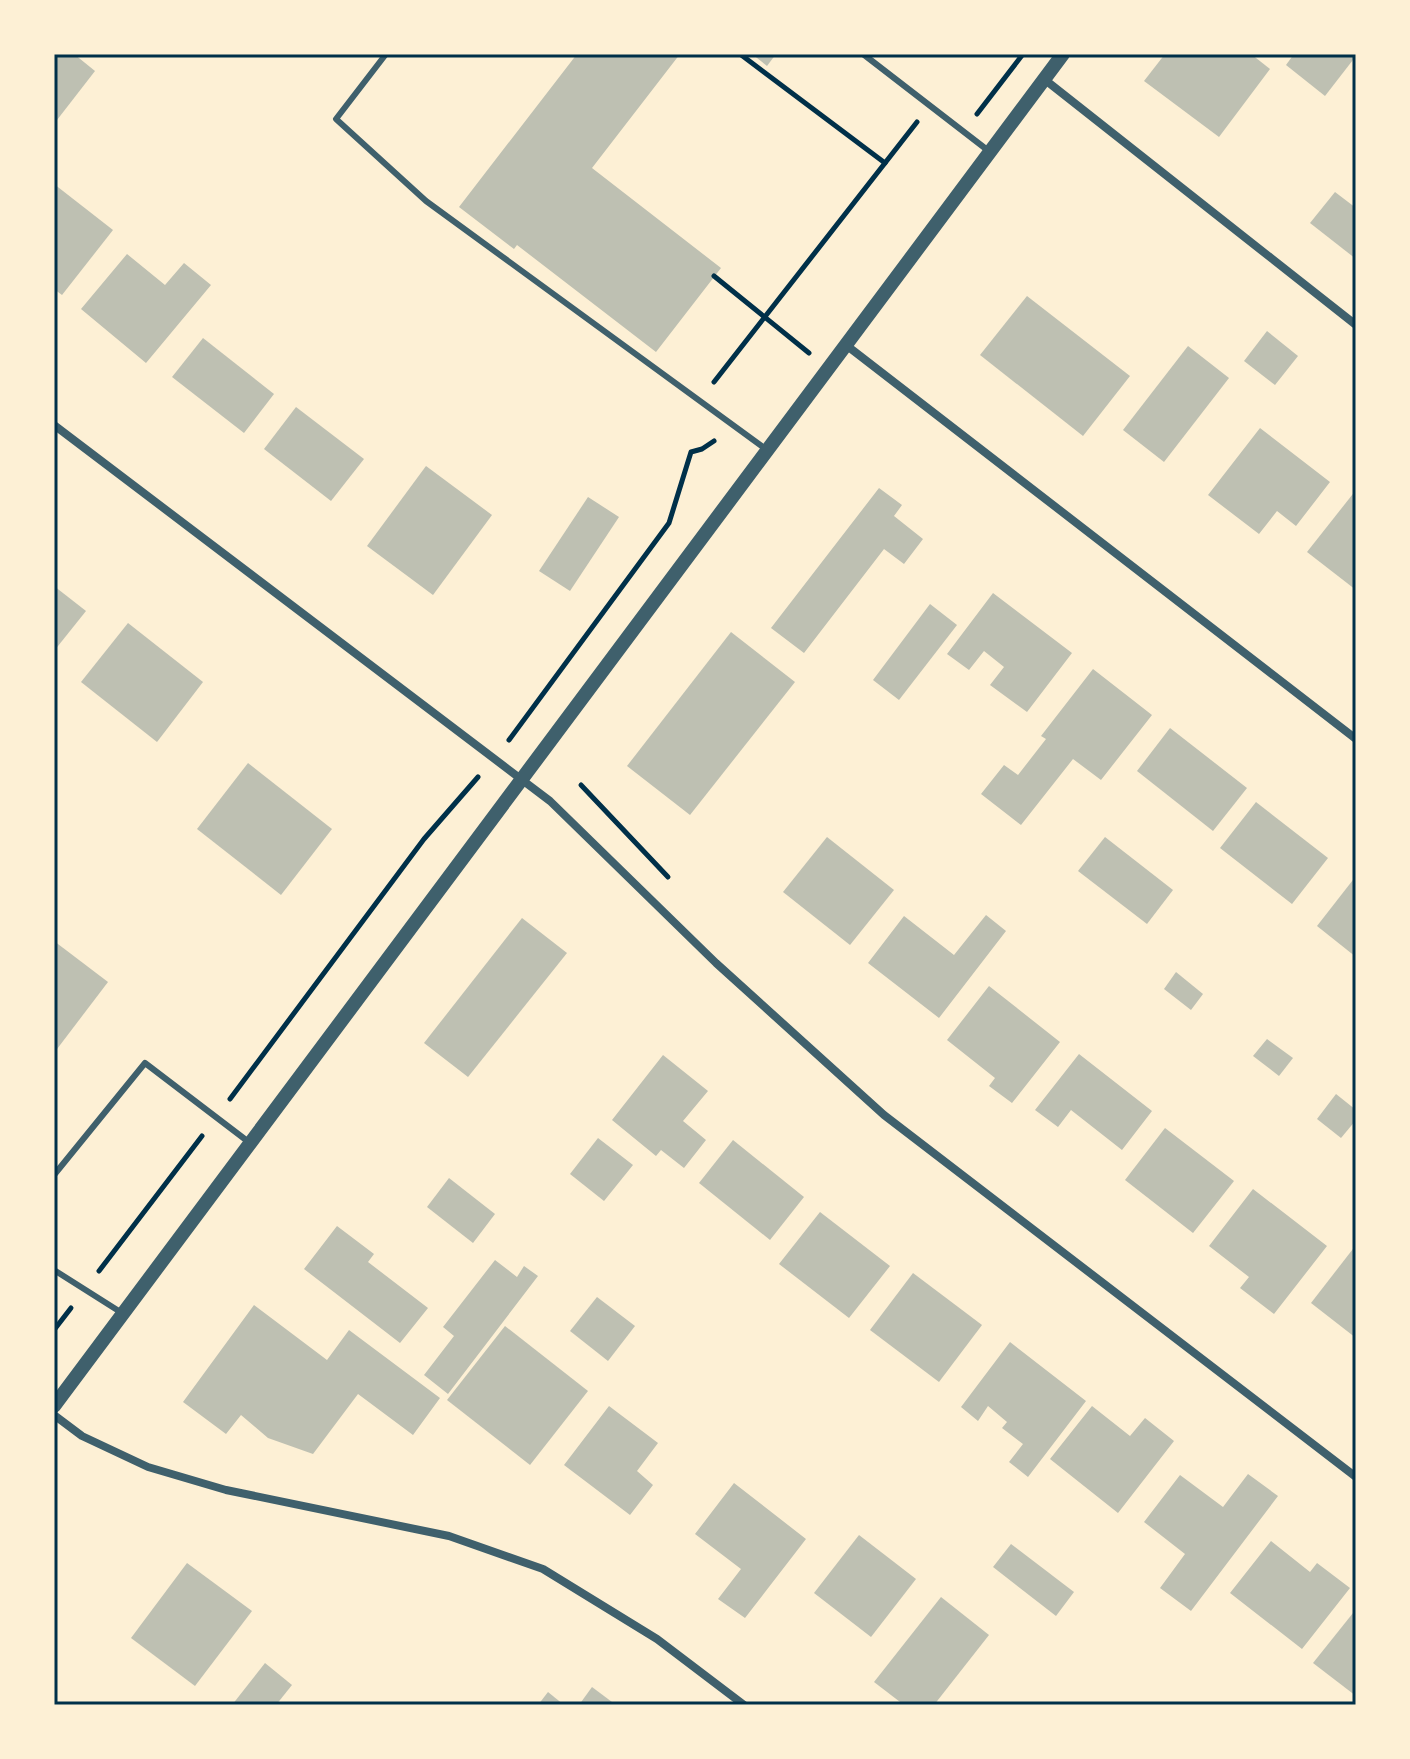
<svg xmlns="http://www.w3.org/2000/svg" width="1410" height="1759" viewBox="0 0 1410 1759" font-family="Commissioner,sans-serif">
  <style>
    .building { fill: #bec0b2 }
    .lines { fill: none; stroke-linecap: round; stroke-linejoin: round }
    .path { stroke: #003049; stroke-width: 5 }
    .service { stroke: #3f606c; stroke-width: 6 }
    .minor { stroke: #3f606c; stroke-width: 8 }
    .tertiary { stroke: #3f606c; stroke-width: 14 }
    .neatline { fill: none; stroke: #003049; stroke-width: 3 }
  </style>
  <rect width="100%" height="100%" fill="#fdf0d5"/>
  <g class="building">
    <path d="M 54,54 L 74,54 L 95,71 L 57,120 L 54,118 Z"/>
    <path d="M 577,54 L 680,54 L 592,168 L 721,268 L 656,352 L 517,245 L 514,249 L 459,207 Z"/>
    <path d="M 752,54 L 776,54 L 767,66 Z"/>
    <path d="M 1165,54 L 1251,54 L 1270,69 L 1219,137 L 1144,81 Z"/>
    <path d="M 1294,54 L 1356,54 L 1356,56 L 1325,96 L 1286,65 Z"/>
    <path d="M 54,184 L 113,230 L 62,295 L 54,289 Z"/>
    <path d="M 1335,192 L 1356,208 L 1356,259 L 1310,223 Z"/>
    <path d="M 127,254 L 165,285 L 184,263 L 211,285 L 146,363 L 81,309 Z"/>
    <path d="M 1027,296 L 1130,376 L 1083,436 L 980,355 Z"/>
    <path d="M 1267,331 L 1298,356 L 1275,385 L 1244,361 Z"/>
    <path d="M 203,338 L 274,394 L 244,433 L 172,377 Z"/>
    <path d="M 1188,346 L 1229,378 L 1164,462 L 1123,430 Z"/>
    <path d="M 296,407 L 364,459 L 331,501 L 264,449 Z"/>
    <path d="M 1260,428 L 1330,482 L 1296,526 L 1277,511 L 1259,534 L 1208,495 Z"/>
    <path d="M 426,466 L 492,515 L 433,595 L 367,546 Z"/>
    <path d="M 879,488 L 902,505 L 894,516 L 923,539 L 904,564 L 884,549 L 804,653 L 771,628 Z"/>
    <path d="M 1356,490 L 1356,590 L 1307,552 Z"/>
    <path d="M 588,497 L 619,517 L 570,591 L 539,571 Z"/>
    <path d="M 54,586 L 86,611 L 54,651 Z"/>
    <path d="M 993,593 L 1072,653 L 1027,712 L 990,685 L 1004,667 L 984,651 L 969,670 L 947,654 Z"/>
    <path d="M 930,604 L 957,625 L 899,700 L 873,680 Z"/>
    <path d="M 128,623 L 203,682 L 157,742 L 81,682 Z"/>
    <path d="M 731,632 L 795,682 L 690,815 L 627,766 Z"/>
    <path d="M 1093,669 L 1152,715 L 1101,780 L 1073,759 L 1021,825 L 981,794 L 1004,765 L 1018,775 L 1046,739 L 1041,736 Z"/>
    <path d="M 1170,728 L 1247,788 L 1213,831 L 1137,771 Z"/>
    <path d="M 248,763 L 332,829 L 281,895 L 197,829 Z"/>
    <path d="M 1256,802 L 1328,858 L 1292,904 L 1220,848 Z"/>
    <path d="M 827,837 L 894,890 L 850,945 L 783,892 Z"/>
    <path d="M 1105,837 L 1173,890 L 1147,924 L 1078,871 Z"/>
    <path d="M 1356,876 L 1356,957 L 1317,926 Z"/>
    <path d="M 986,915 L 1006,931 L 939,1018 L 868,963 L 904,916 L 954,955 Z"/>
    <path d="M 522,918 L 567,953 L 468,1077 L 424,1043 Z"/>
    <path d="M 54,941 L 108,982 L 54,1053 Z"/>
    <path d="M 1176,972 L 1203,994 L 1191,1010 L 1164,989 Z"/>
    <path d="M 989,986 L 1060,1042 L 1012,1103 L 989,1086 L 995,1078 L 947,1040 Z"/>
    <path d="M 1267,1039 L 1293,1058 L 1279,1076 L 1253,1056 Z"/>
    <path d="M 1079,1054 L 1152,1111 L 1122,1150 L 1071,1110 L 1058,1127 L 1035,1110 Z"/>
    <path d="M 663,1055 L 708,1091 L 683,1121 L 706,1140 L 684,1168 L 661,1150 L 656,1156 L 612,1120 Z"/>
    <path d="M 1336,1094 L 1356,1110 L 1356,1120 L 1341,1138 L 1317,1119 Z"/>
    <path d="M 1165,1128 L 1234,1181 L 1193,1233 L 1125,1180 Z"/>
    <path d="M 598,1138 L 633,1165 L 604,1201 L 570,1174 Z"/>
    <path d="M 733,1140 L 804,1197 L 770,1240 L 699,1183 Z"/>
    <path d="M 449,1178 L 495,1214 L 473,1243 L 427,1207 Z"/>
    <path d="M 1253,1189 L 1327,1246 L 1274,1314 L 1240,1288 L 1249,1277 L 1209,1246 Z"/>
    <path d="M 820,1212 L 890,1266 L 849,1318 L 779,1264 Z"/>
    <path d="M 337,1226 L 374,1254 L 368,1262 L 428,1308 L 400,1343 L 304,1269 Z"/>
    <path d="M 1356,1245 L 1356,1338 L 1311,1303 Z"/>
    <path d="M 495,1260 L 517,1277 L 524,1266 L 538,1276 L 448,1394 L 424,1375 L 454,1336 L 443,1327 Z"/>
    <path d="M 913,1273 L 982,1325 L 939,1382 L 870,1330 Z"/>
    <path d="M 597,1297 L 635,1326 L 608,1361 L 570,1331 Z"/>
    <path d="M 254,1305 L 327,1360 L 349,1330 L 440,1398 L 413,1435 L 358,1394 L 313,1454 L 268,1438 L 241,1415 L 226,1434 L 183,1402 Z"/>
    <path d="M 505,1326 L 588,1391 L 530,1465 L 447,1400 Z"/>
    <path d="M 1010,1342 L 1086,1401 L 1028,1477 L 1009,1462 L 1023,1444 L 1002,1428 L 1007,1422 L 988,1406 L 978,1421 L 961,1407 Z"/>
    <path d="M 609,1406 L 658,1443 L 637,1471 L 653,1485 L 630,1515 L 564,1465 Z"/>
    <path d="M 1092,1406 L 1130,1436 L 1145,1418 L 1174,1441 L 1118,1513 L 1050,1459 Z"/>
    <path d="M 1248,1474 L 1278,1496 L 1191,1611 L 1160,1588 L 1185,1554 L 1144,1522 L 1180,1475 L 1223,1507 Z"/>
    <path d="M 734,1483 L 806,1539 L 745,1618 L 718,1599 L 741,1569 L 695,1534 Z"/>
    <path d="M 859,1535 L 916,1579 L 871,1637 L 814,1593 Z"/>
    <path d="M 1271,1541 L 1310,1572 L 1317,1563 L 1350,1588 L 1302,1649 L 1230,1593 Z"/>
    <path d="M 1011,1544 L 1074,1592 L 1056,1616 L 993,1567 Z"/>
    <path d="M 187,1563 L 252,1611 L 195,1686 L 131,1638 Z"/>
    <path d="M 941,1597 L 989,1635 L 934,1705 L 904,1705 L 874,1682 Z"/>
    <path d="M 1353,1613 L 1356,1615 L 1356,1696 L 1313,1663 Z"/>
    <path d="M 265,1663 L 292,1685 L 276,1705 L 232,1705 Z"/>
    <path d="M 592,1687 L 616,1705 L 579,1705 Z"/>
    <path d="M 548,1692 L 564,1705 L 538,1705 Z"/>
  </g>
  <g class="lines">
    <g class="path">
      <path d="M 740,54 L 885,163"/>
      <path d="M 977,114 L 1023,54"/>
      <path d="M 714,276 L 809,353"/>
      <path d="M 714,382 L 917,122"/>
      <path d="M 509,740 L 669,523 L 691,452 L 702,449 L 714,441"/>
      <path d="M 581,785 L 668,877"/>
      <path d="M 230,1099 L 424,839 L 478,777"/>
      <path d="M 99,1271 L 202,1136"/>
      <path d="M 54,1330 L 71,1308"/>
    </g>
    <g class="service">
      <path d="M 386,54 L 336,119 L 426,201 L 767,450"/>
      <path d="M 863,54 L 990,152"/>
      <path d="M 54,1175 L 145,1063 L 250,1143"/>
      <path d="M 54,1270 L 122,1313"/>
    </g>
    <g class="minor">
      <path d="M 1044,79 L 1356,325"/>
      <path d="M 846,345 L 1356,739"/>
      <path d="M 54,425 L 550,801 L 716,963 L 884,1115 L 1356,1477"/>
      <path d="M 54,1415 L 82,1436 L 148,1467 L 226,1490 L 449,1536 L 543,1569 L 657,1639 L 744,1705"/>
    </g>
    <path class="tertiary" d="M 54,1406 L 1063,54"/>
  </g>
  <rect width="1410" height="1759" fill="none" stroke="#fdf0d5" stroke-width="112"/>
  <rect x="56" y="56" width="1298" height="1647" class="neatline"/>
</svg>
